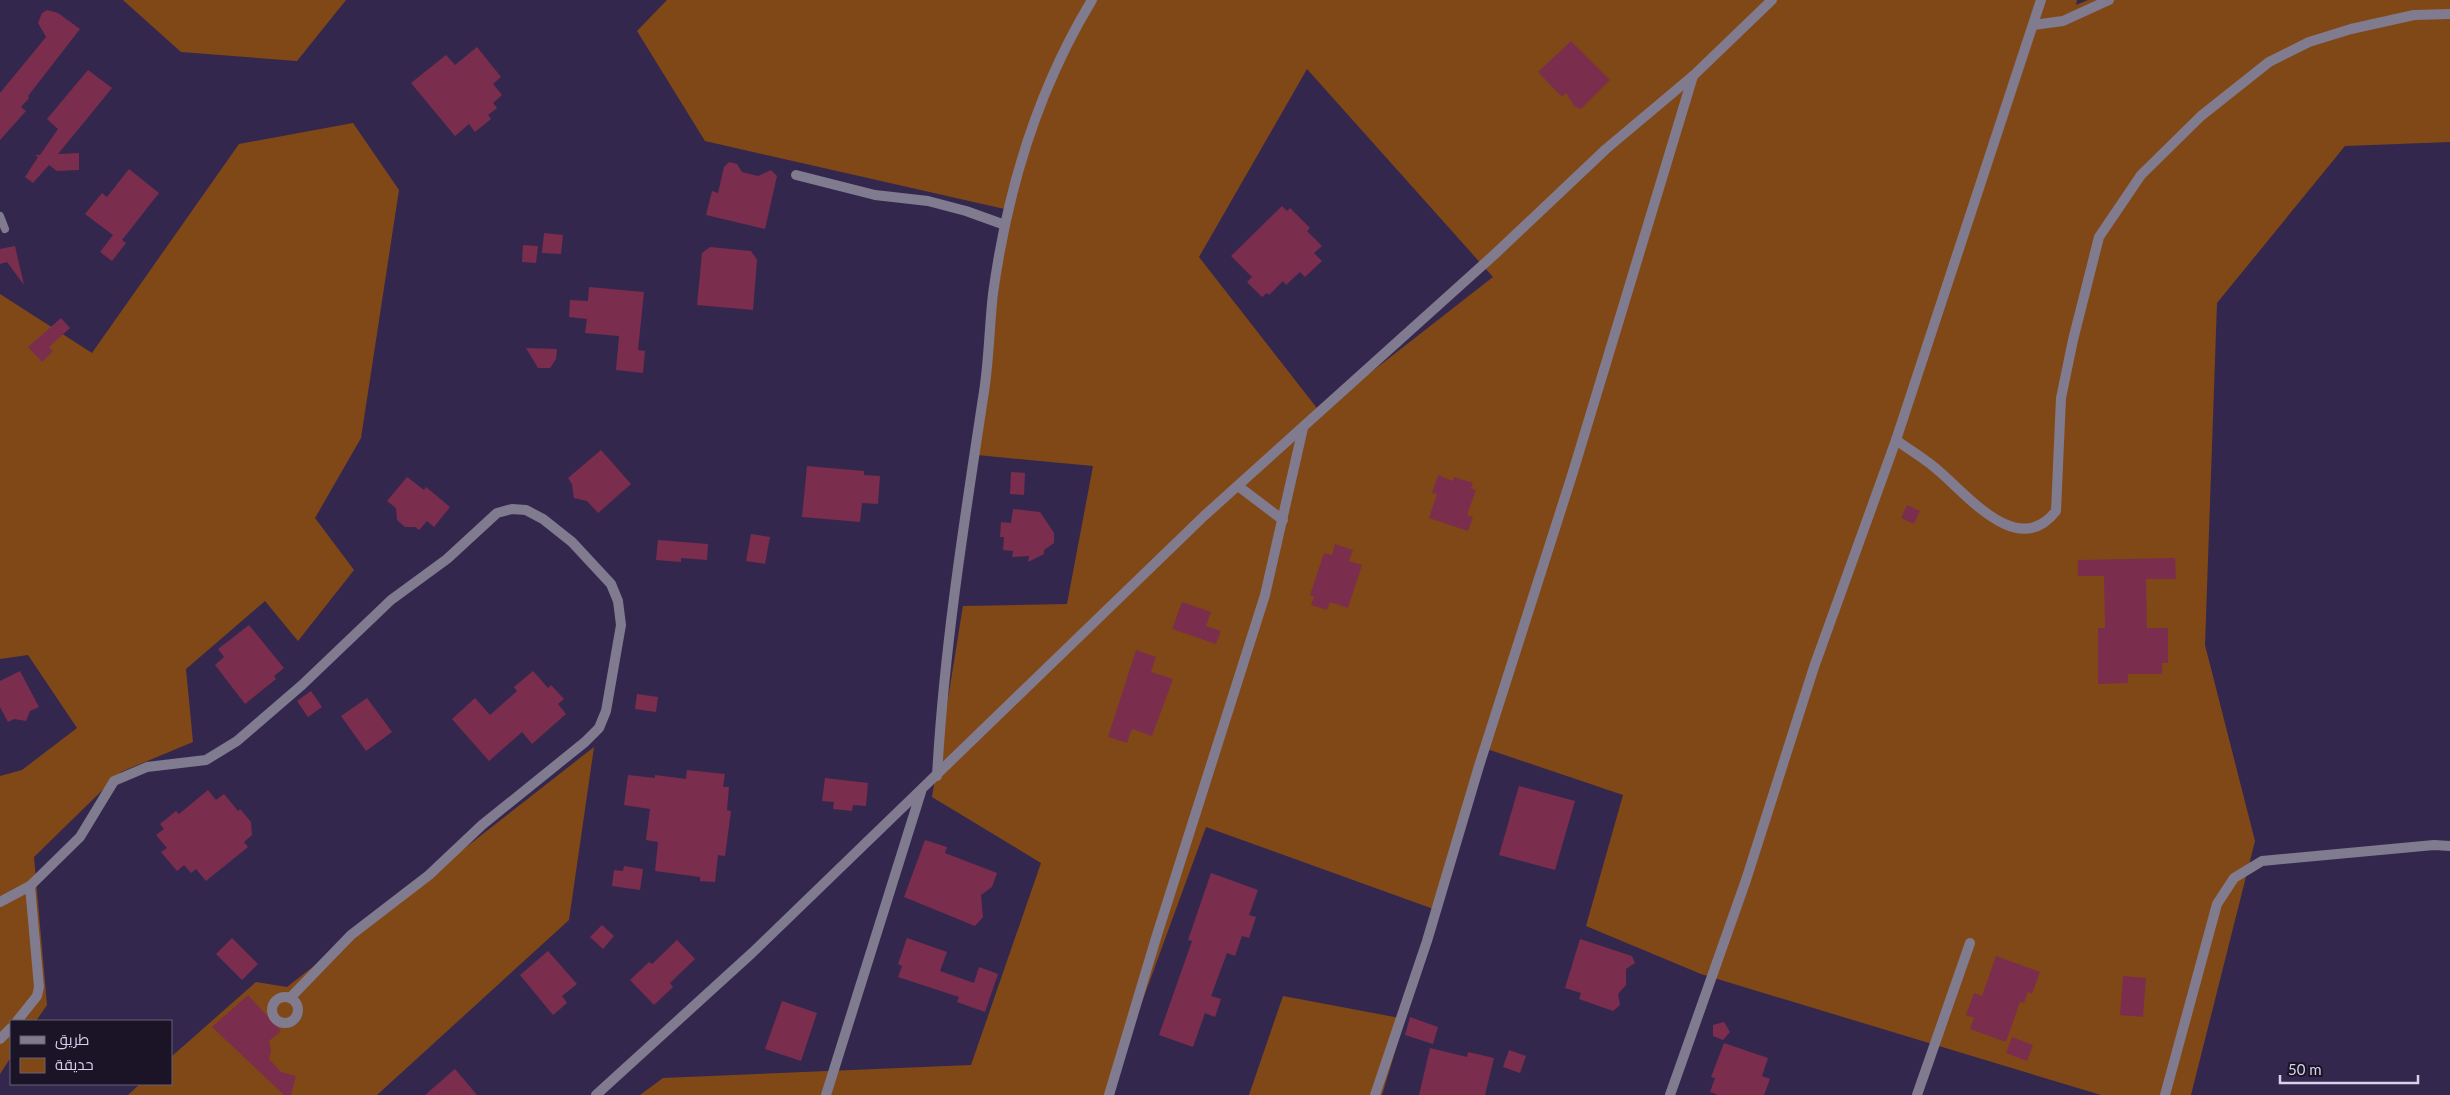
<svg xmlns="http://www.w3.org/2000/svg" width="2450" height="1095" viewBox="0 0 2450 1095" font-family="Lato,Cairo,sans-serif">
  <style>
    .green { fill: #804817; fill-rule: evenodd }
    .building { fill: #7b2d4d }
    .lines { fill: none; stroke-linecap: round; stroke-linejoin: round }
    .lane { stroke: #807b8f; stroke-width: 8 }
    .street { stroke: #807b8f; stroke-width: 10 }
  </style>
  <rect width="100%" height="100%" fill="#34274e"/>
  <g class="green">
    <path d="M 123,0 L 346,0 L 297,61 L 181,52 Z"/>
    <path d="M 667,0 L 2077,0 L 2076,5 L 2088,0 L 2450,0 L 2450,142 L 2345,146 L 2217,303 L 2205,645 L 2255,841 L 2191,1095 L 2101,1095 L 1701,974 L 1586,926 L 1623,795 L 1487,749 L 1439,911 L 1206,827 L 1108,1095 L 640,1095 L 663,1078 L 971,1065 L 1041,863 L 932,797 L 963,606 L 1067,604 L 1093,466 L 977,455 L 1009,210 L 705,141 L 637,31 ZM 1307,69 L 1493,277 L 1320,412 L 1199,257 Z"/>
    <path d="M 353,123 L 399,190 L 361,438 L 315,518 L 354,570 L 298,641 L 265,601 L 186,669 L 193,742 L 121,772 L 34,857 L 47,1005 L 36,1021 L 11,1021 L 11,1057 L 0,1074 L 0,776 L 22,770 L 77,728 L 28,655 L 0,659 L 0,294 L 92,353 L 239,144 Z"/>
    <path d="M 594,747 L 569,920 L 377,1095 L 128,1095 L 140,1084 L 171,1084 L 171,1057 L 256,982 L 287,987 Z"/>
    <path d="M 1283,996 L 1405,1019 L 1382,1095 L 1249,1095 Z"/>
  </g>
  <g class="building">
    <path d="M 47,10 L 58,13 L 80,29 L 28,96 L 29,98 L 21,107 L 26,111 L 0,140 L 0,93 L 46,37 L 38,23 L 42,13 Z"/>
    <path d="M 1571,41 L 1610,80 L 1581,109 L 1574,106 L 1566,93 L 1562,97 L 1538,72 Z"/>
    <path d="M 477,47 L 501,77 L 493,84 L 502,95 L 493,103 L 497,108 L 488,115 L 491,119 L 475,132 L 469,124 L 455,136 L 411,83 L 446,55 L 455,65 Z"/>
    <path d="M 88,70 L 112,88 L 58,154 L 79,153 L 79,170 L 57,171 L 49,165 L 33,183 L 25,177 L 38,157 L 35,155 L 40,155 L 58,129 L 47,119 Z"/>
    <path d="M 729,162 L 737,164 L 742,172 L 758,176 L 771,170 L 777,176 L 765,229 L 706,215 L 712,191 L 718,193 L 724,167 Z"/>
    <path d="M 129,169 L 159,193 L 122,240 L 126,243 L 112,261 L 100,252 L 113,235 L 85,214 L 102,193 L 107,197 Z"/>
    <path d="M 1282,206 L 1287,211 L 1290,208 L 1310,228 L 1307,231 L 1322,246 L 1314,253 L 1322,261 L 1305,277 L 1300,272 L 1286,285 L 1283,281 L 1269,295 L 1267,293 L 1262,297 L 1247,282 L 1252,277 L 1231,256 Z"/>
    <path d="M 544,233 L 563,235 L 561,254 L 542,253 Z"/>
    <path d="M 523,245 L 538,246 L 536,263 L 522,262 Z"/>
    <path d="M 15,246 L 24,285 L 7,262 L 0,264 L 0,249 Z"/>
    <path d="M 710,247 L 751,251 L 757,260 L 753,310 L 697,305 L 702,253 Z"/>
    <path d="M 589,287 L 644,292 L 638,350 L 645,351 L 643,373 L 616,370 L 619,336 L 585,333 L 587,319 L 569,317 L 570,300 L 588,301 Z"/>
    <path d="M 61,318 L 70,328 L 49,347 L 53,351 L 42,362 L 28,347 Z"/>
    <path d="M 526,348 L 557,349 L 556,359 L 550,368 L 538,368 Z"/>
    <path d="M 601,450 L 631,484 L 598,513 L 587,501 L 574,498 L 572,484 L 568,478 Z"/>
    <path d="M 807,466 L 864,471 L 864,475 L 880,476 L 878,504 L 862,503 L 860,522 L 802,517 Z"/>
    <path d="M 1011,472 L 1025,473 L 1024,495 L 1010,494 Z"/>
    <path d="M 1438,475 L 1453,481 L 1454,477 L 1473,483 L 1471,488 L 1476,490 L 1467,515 L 1473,517 L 1468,531 L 1429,518 L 1437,494 L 1432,493 Z"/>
    <path d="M 407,477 L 424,490 L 426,487 L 450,507 L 434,527 L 427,521 L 419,530 L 415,527 L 405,527 L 397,520 L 396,508 L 387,501 Z"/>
    <path d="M 1907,505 L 1920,511 L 1914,524 L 1901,518 Z"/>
    <path d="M 1013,509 L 1040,512 L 1054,533 L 1054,543 L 1044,550 L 1044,554 L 1028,562 L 1029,556 L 1012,557 L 1013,551 L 1003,550 L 1004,537 L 1000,537 L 1001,522 L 1011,523 Z"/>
    <path d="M 751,534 L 770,537 L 765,564 L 746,561 Z"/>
    <path d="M 658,540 L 708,544 L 707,560 L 681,558 L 681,562 L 656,560 Z"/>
    <path d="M 1335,544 L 1353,550 L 1349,561 L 1362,565 L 1348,608 L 1330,602 L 1327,610 L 1311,605 L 1314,597 L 1310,595 L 1324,553 L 1332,555 Z"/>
    <path d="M 2175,558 L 2176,579 L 2146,579 L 2147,628 L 2168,628 L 2168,663 L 2162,663 L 2162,674 L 2128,674 L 2128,683 L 2098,684 L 2098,628 L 2105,628 L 2104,576 L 2078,576 L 2078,560 Z"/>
    <path d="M 1182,602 L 1211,612 L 1206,626 L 1221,631 L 1216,644 L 1172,629 Z"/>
    <path d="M 249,625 L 284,668 L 274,676 L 276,679 L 245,704 L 215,665 L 224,657 L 218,649 Z"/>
    <path d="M 1136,650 L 1156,657 L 1151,672 L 1173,679 L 1152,736 L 1132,729 L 1127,743 L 1108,737 Z"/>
    <path d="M 20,671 L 39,707 L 30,711 L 26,721 L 14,719 L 8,722 L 0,707 L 0,681 Z"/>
    <path d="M 533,671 L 548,688 L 551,685 L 564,699 L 558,704 L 566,714 L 532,744 L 522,732 L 489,761 L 452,719 L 475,698 L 490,715 L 517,691 L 514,687 Z"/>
    <path d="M 311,691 L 322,707 L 308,717 L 297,701 Z"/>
    <path d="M 637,694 L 658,697 L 656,712 L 635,709 Z"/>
    <path d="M 367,698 L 392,732 L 366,751 L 341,716 Z"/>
    <path d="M 687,770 L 725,774 L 723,787 L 729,787 L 727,810 L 731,811 L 725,856 L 718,855 L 715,882 L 700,881 L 700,877 L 655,871 L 658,842 L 646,840 L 650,809 L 624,805 L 628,775 L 655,778 L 655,775 L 686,779 Z"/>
    <path d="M 825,778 L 868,783 L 866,806 L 853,805 L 852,811 L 833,809 L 834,802 L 822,801 Z"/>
    <path d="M 1519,786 L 1575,801 L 1555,870 L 1499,855 Z"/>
    <path d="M 208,790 L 216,800 L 224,794 L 238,811 L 240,809 L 251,822 L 252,835 L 244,842 L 248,847 L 206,881 L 196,869 L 191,873 L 184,865 L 177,871 L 161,852 L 167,848 L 156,835 L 164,829 L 160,824 L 176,811 L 179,814 Z"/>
    <path d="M 925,840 L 947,847 L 945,853 L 997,873 L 992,887 L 981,895 L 983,917 L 975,926 L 904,897 Z"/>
    <path d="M 624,866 L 643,869 L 640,890 L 612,886 L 614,870 L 623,871 Z"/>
    <path d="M 1211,873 L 1258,890 L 1249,915 L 1256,917 L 1249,938 L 1242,936 L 1235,956 L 1227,953 L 1211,996 L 1221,999 L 1215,1017 L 1205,1013 L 1193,1047 L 1159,1035 L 1192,941 L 1188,940 Z"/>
    <path d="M 602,925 L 614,936 L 603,949 L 590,937 Z"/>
    <path d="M 232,938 L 258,964 L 242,980 L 216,954 Z"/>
    <path d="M 907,938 L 947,952 L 940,971 L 974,983 L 979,967 L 998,974 L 985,1012 L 957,1002 L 959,997 L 898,977 L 902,966 L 898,964 Z"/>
    <path d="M 1580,939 L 1632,956 L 1635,963 L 1626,969 L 1626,985 L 1618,994 L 1620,1005 L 1613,1011 L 1579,999 L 1581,993 L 1565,988 Z"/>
    <path d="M 677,940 L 695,959 L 670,983 L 673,987 L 654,1005 L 630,980 L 649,962 L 652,964 Z"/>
    <path d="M 548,951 L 577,984 L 562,996 L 567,1003 L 553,1015 L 520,975 Z"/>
    <path d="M 1996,956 L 2040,972 L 2032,994 L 2028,992 L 2024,1003 L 2020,1002 L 2006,1042 L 1970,1029 L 1974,1018 L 1966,1015 L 1974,993 L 1982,996 Z"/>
    <path d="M 2123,976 L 2146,978 L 2143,1017 L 2120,1015 Z"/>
    <path d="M 248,995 L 281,1031 L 269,1041 L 271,1051 L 269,1059 L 281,1072 L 296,1076 L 291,1095 L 284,1095 L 212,1027 Z"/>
    <path d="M 782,1001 L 817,1013 L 801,1061 L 765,1049 Z"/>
    <path d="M 1410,1017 L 1438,1027 L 1433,1044 L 1405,1035 Z"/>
    <path d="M 1724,1022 L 1730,1032 L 1723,1040 L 1713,1036 L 1713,1025 Z"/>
    <path d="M 2012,1037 L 2033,1045 L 2027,1061 L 2006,1053 Z"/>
    <path d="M 1724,1043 L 1768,1058 L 1762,1076 L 1770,1079 L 1764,1095 L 1718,1095 L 1710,1092 L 1715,1078 L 1711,1077 Z"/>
    <path d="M 1430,1048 L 1467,1057 L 1468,1052 L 1494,1058 L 1485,1095 L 1419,1095 Z"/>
    <path d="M 1509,1050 L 1526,1056 L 1520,1073 L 1503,1067 Z"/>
    <path d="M 455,1069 L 477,1095 L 425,1095 Z"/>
  </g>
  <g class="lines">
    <path class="lane" d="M 0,216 L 5,229"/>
    <g class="street">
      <path d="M 2033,25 L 2063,21 L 2109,0"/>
      <path d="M 796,175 L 875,195 L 928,201 L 966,211 L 1005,225"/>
      <path d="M 1896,440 C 1911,451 1927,460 1940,472 C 1969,497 2019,559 2056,511 L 2061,398 L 2073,340 L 2099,237 L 2141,175 L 2201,116 L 2269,62 L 2309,42 L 2351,29 L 2414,15 L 2450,14"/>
      <path d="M 1238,486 L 1283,520"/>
      <path d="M 937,776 C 944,649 964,523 983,398 C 989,364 989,329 993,294 C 1007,191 1038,89 1092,0"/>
      <path d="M 0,902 L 30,886 L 80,837 L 114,781 L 147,767 L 206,760 L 237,741 L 302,685 L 391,600 L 447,559 L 497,513 L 512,509 L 526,510 L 543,519 L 572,542 L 611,584 L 618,601 L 621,625 L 606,711 L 599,728 L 585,742 L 482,825 L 429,875 L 351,935 L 290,998"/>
      <circle cx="285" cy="1010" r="13"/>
      <path d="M 17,1021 L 37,996 L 39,987 L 30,886"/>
      <path d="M 0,1039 L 11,1028"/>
      <path d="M 596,1095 L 752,953 L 1204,516 L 1495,254 L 1606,149 L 1694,75 L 1772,0"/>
      <path d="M 826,1095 L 921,792"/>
      <path d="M 1109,1095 L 1156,938 L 1265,595 L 1303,428"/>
      <path d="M 1375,1095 L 1427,941 L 1479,766 L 1573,472 L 1693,76"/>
      <path d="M 1670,1095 L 1746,880 L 1814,667 L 1896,440 L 2041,0"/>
      <path d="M 1917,1095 L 1970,943"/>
      <path d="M 2165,1095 L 2217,904 L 2234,878 L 2262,861 L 2434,845 L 2450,846"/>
    </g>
  </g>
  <rect x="10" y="1020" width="162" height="65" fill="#1a1426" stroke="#666074"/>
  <rect x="20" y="1036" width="25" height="8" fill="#807b8f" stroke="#666074"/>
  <text x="55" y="1045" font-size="15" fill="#d7d1ea">طريق</text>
  <rect x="20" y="1058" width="25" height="15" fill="#804817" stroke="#666074"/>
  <text x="55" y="1070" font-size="15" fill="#d7d1ea">حديقة</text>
  <path d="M2280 1075v8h138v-8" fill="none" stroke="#d7d1ea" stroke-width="2.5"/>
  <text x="2288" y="1075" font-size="15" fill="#d7d1ea" stroke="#1a1426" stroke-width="4" paint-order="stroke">50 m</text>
</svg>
